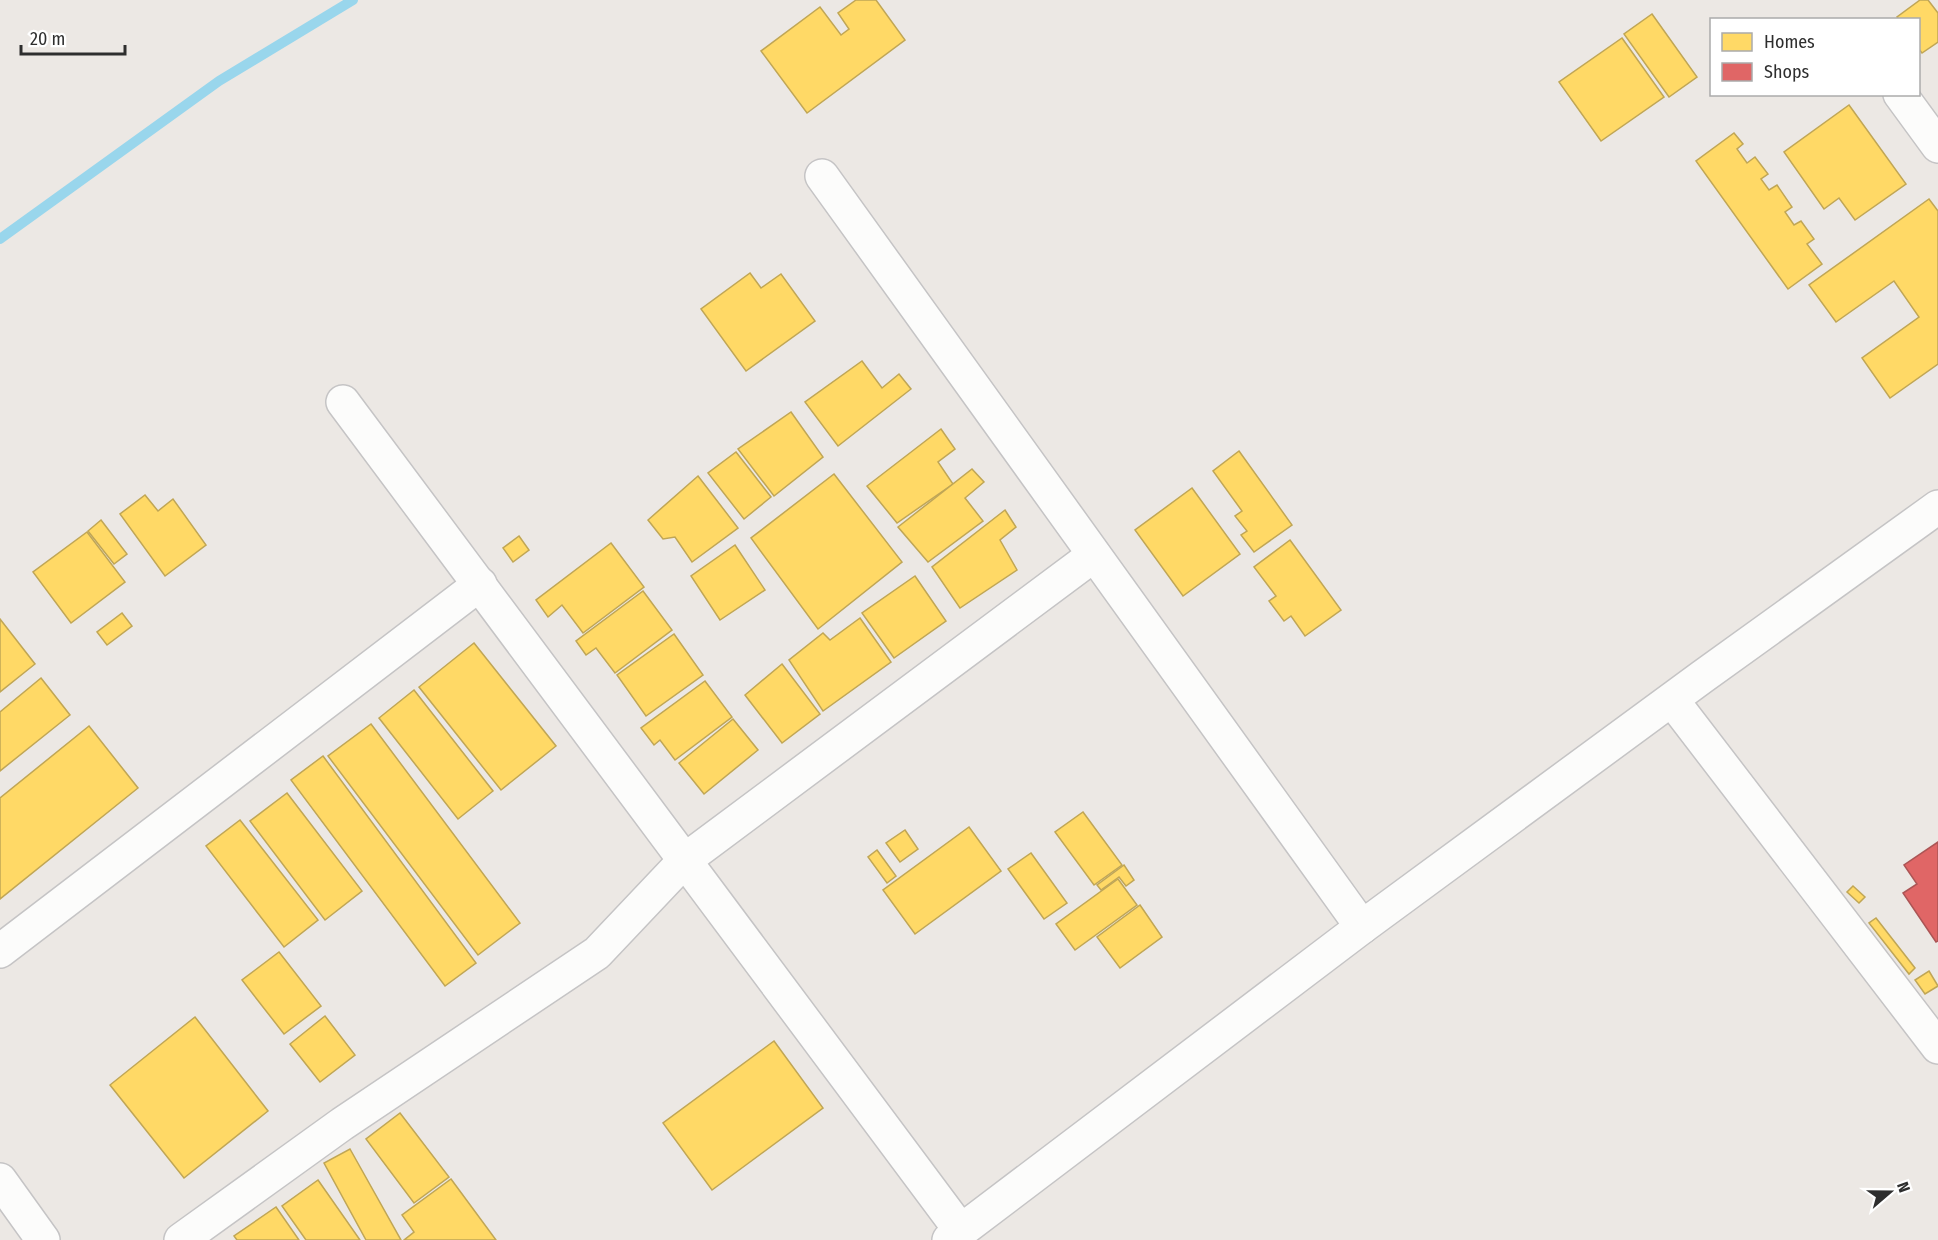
<svg xmlns="http://www.w3.org/2000/svg" width="1938" height="1240" viewBox="0 0 1938 1240" font-family="'Fira Sans Condensed',sans-serif">
  <style>
    .homes { fill: #ffd966; stroke: #c0a655; stroke-width: 1.5 }
    .shops { fill: #e06666; stroke: #ab5555; stroke-width: 1.5 }
    .lines { fill: none; stroke-linecap: round; stroke-linejoin: round }
    .stream { stroke: #99d6ec; stroke-width: 10 }
    .minor-casing { stroke: #c5c4c5; stroke-width: 36 }
    .minor { stroke: #fcfcfb; stroke-width: 33 }
  </style>
  <rect width="100%" height="100%" fill="#ece8e4"/>
  <g class="homes">
    <path d="M 856,0 L 876,0 L 905,40 L 807,113 L 761,51 L 820,7 L 841,35 L 849,29 L 838,13 Z"/>
    <path d="M 1920,0 L 1928,0 L 1938,13 L 1938,42 L 1922,53 L 1918,48 L 1918,20 L 1899,20 L 1897,17 Z"/>
    <path d="M 1652,14 L 1697,77 L 1669,97 L 1624,34 Z"/>
    <path d="M 1622,38 L 1664,97 L 1601,141 L 1559,82 Z"/>
    <path d="M 1849,105 L 1906,184 L 1855,220 L 1839,198 L 1824,209 L 1784,152 Z"/>
    <path d="M 1734,133 L 1743,144 L 1737,149 L 1747,163 L 1755,157 L 1768,174 L 1761,179 L 1769,190 L 1777,185 L 1792,207 L 1785,212 L 1794,225 L 1801,221 L 1814,239 L 1807,244 L 1822,264 L 1788,289 L 1696,161 Z"/>
    <path d="M 1929,199 L 1938,211 L 1938,364 L 1890,398 L 1862,358 L 1919,317 L 1894,281 L 1836,322 L 1809,285 Z"/>
    <path d="M 750,273 L 761,288 L 781,274 L 815,321 L 746,371 L 701,309 Z"/>
    <path d="M 862,361 L 882,388 L 899,374 L 911,389 L 838,446 L 805,402 Z"/>
    <path d="M 791,412 L 823,457 L 774,496 L 738,449 Z"/>
    <path d="M 941,429 L 955,449 L 938,462 L 953,484 L 897,523 L 867,486 Z"/>
    <path d="M 1239,451 L 1292,525 L 1254,552 L 1241,535 L 1247,531 L 1235,516 L 1242,511 L 1213,471 Z"/>
    <path d="M 736,452 L 771,497 L 744,519 L 708,473 Z"/>
    <path d="M 972,469 L 984,482 L 965,498 L 983,521 L 928,562 L 898,527 Z"/>
    <path d="M 834,474 L 902,562 L 818,629 L 751,538 Z"/>
    <path d="M 698,476 L 738,528 L 692,562 L 675,537 L 663,539 L 648,520 Z"/>
    <path d="M 1192,488 L 1240,554 L 1183,596 L 1135,530 Z"/>
    <path d="M 145,495 L 158,511 L 173,499 L 206,545 L 165,576 L 120,514 Z"/>
    <path d="M 1005,510 L 1016,527 L 1000,540 L 1017,570 L 960,608 L 932,567 Z"/>
    <path d="M 101,520 L 127,554 L 114,564 L 88,531 Z"/>
    <path d="M 87,532 L 125,582 L 71,623 L 33,572 Z"/>
    <path d="M 519,536 L 529,550 L 513,562 L 503,548 Z"/>
    <path d="M 1290,540 L 1341,610 L 1305,636 L 1291,616 L 1284,621 L 1269,601 L 1276,596 L 1254,567 Z"/>
    <path d="M 611,543 L 644,587 L 583,633 L 562,605 L 548,617 L 536,600 Z"/>
    <path d="M 735,545 L 765,590 L 720,620 L 691,576 Z"/>
    <path d="M 915,576 L 946,621 L 894,658 L 862,613 Z"/>
    <path d="M 643,591 L 672,630 L 615,673 L 596,648 L 586,655 L 576,641 Z"/>
    <path d="M 122,613 L 132,626 L 107,645 L 97,632 Z"/>
    <path d="M 860,618 L 891,662 L 823,711 L 789,660 L 823,633 L 830,640 Z"/>
    <path d="M 0,619 L 35,664 L 0,692 Z"/>
    <path d="M 674,634 L 703,675 L 646,716 L 617,675 Z"/>
    <path d="M 474,643 L 556,746 L 501,790 L 419,687 Z"/>
    <path d="M 782,664 L 820,714 L 782,743 L 745,695 Z"/>
    <path d="M 41,678 L 70,715 L 0,771 L 0,712 Z"/>
    <path d="M 705,681 L 732,717 L 675,760 L 660,740 L 654,745 L 641,728 Z"/>
    <path d="M 414,690 L 493,791 L 458,819 L 379,718 Z"/>
    <path d="M 733,719 L 758,750 L 704,794 L 679,763 Z"/>
    <path d="M 371,724 L 520,923 L 478,955 L 328,756 Z"/>
    <path d="M 89,726 L 138,788 L 0,899 L 0,798 Z"/>
    <path d="M 323,756 L 476,963 L 445,986 L 291,780 Z"/>
    <path d="M 287,793 L 362,891 L 325,920 L 250,821 Z"/>
    <path d="M 1083,812 L 1122,865 L 1094,885 L 1055,832 Z"/>
    <path d="M 240,820 L 318,920 L 284,947 L 206,846 Z"/>
    <path d="M 969,827 L 1001,871 L 915,934 L 883,890 Z"/>
    <path d="M 905,830 L 918,849 L 900,862 L 886,843 Z"/>
    <path d="M 877,850 L 896,876 L 887,883 L 868,857 Z"/>
    <path d="M 1031,853 L 1067,903 L 1044,919 L 1008,869 Z"/>
    <path d="M 1124,865 L 1134,880 L 1126,886 L 1119,877 L 1101,890 L 1097,885 Z"/>
    <path d="M 1118,879 L 1137,905 L 1075,950 L 1056,924 Z"/>
    <path d="M 1853,886 L 1865,897 L 1859,903 L 1847,892 Z"/>
    <path d="M 1140,905 L 1162,937 L 1120,968 L 1097,937 Z"/>
    <path d="M 1876,918 L 1915,968 L 1909,974 L 1869,923 Z"/>
    <path d="M 279,952 L 321,1006 L 284,1034 L 242,980 Z"/>
    <path d="M 1929,971 L 1938,986 L 1925,994 L 1915,980 Z"/>
    <path d="M 325,1016 L 355,1055 L 320,1082 L 290,1044 Z"/>
    <path d="M 195,1017 L 268,1111 L 184,1178 L 110,1085 Z"/>
    <path d="M 774,1041 L 823,1108 L 712,1190 L 663,1123 Z"/>
    <path d="M 400,1113 L 449,1177 L 414,1203 L 366,1139 Z"/>
    <path d="M 350,1149 L 401,1240 L 366,1240 L 324,1163 Z"/>
    <path d="M 451,1179 L 496,1240 L 404,1240 L 414,1232 L 402,1215 Z"/>
    <path d="M 318,1180 L 360,1240 L 306,1240 L 282,1206 Z"/>
    <path d="M 276,1207 L 299,1240 L 237,1240 L 234,1236 Z"/>
  </g>
  <path class="shops" d="M 1938,842 L 1938,941 L 1936,942 L 1903,893 L 1917,884 L 1904,865 Z"/>
  <g class="lines">
    <path class="stream" d="M 0,239 L 219,81 L 353,0"/>
    <g class="minor-casing">
      <g id="minor">
        <path d="M 1900,94 L 1938,146"/>
        <path d="M 822,176 L 1362,927"/>
        <path d="M 343,402 L 961,1231"/>
        <path d="M 1672,700 L 1938,1047"/>
        <path d="M 0,951 L 480,584"/>
        <path d="M 0,1180 L 43,1240"/>
        <path d="M 181,1240 L 342,1124 L 597,953 L 685,860 L 1094,555"/>
        <path d="M 949,1240 L 1362,927 L 1702,677 L 1938,507"/>
      </g>
    </g>
    <use href="#minor" class="minor"/>
  </g>
  <rect x="1710" y="18" width="210" height="78" fill="#ffffff" stroke="#ababab" stroke-width="1.5"/>
  <rect x="1722" y="33" width="30" height="18" fill="#ffd966" stroke="#ababab" stroke-width="1.5"/>
  <text x="1764" y="48" font-size="18" fill="#2e2e2e">Homes</text>
  <rect x="1722" y="63" width="30" height="18" fill="#e06666" stroke="#ababab" stroke-width="1.5"/>
  <text x="1764" y="78" font-size="18" fill="#2e2e2e">Shops</text>
  <g transform="translate(1890 1192) rotate(70)" stroke="#ffffff" stroke-width="4.5" paint-order="stroke">
  <path d="M0-4.5L10 22L0 15L-10 22Z" fill="#2e2e2e"/>
  <text y="-9" font-size="16" font-weight="bold" text-anchor="middle" fill="#2e2e2e">N</text>
  </g>
  <path d="M21 45v9h104v-9" fill="none" stroke="#2e2e2e" stroke-width="3"/>
  <text x="30" y="45" font-size="18" fill="#2e2e2e" stroke="#ffffff" stroke-width="4.5" paint-order="stroke">20 m</text>
</svg>
